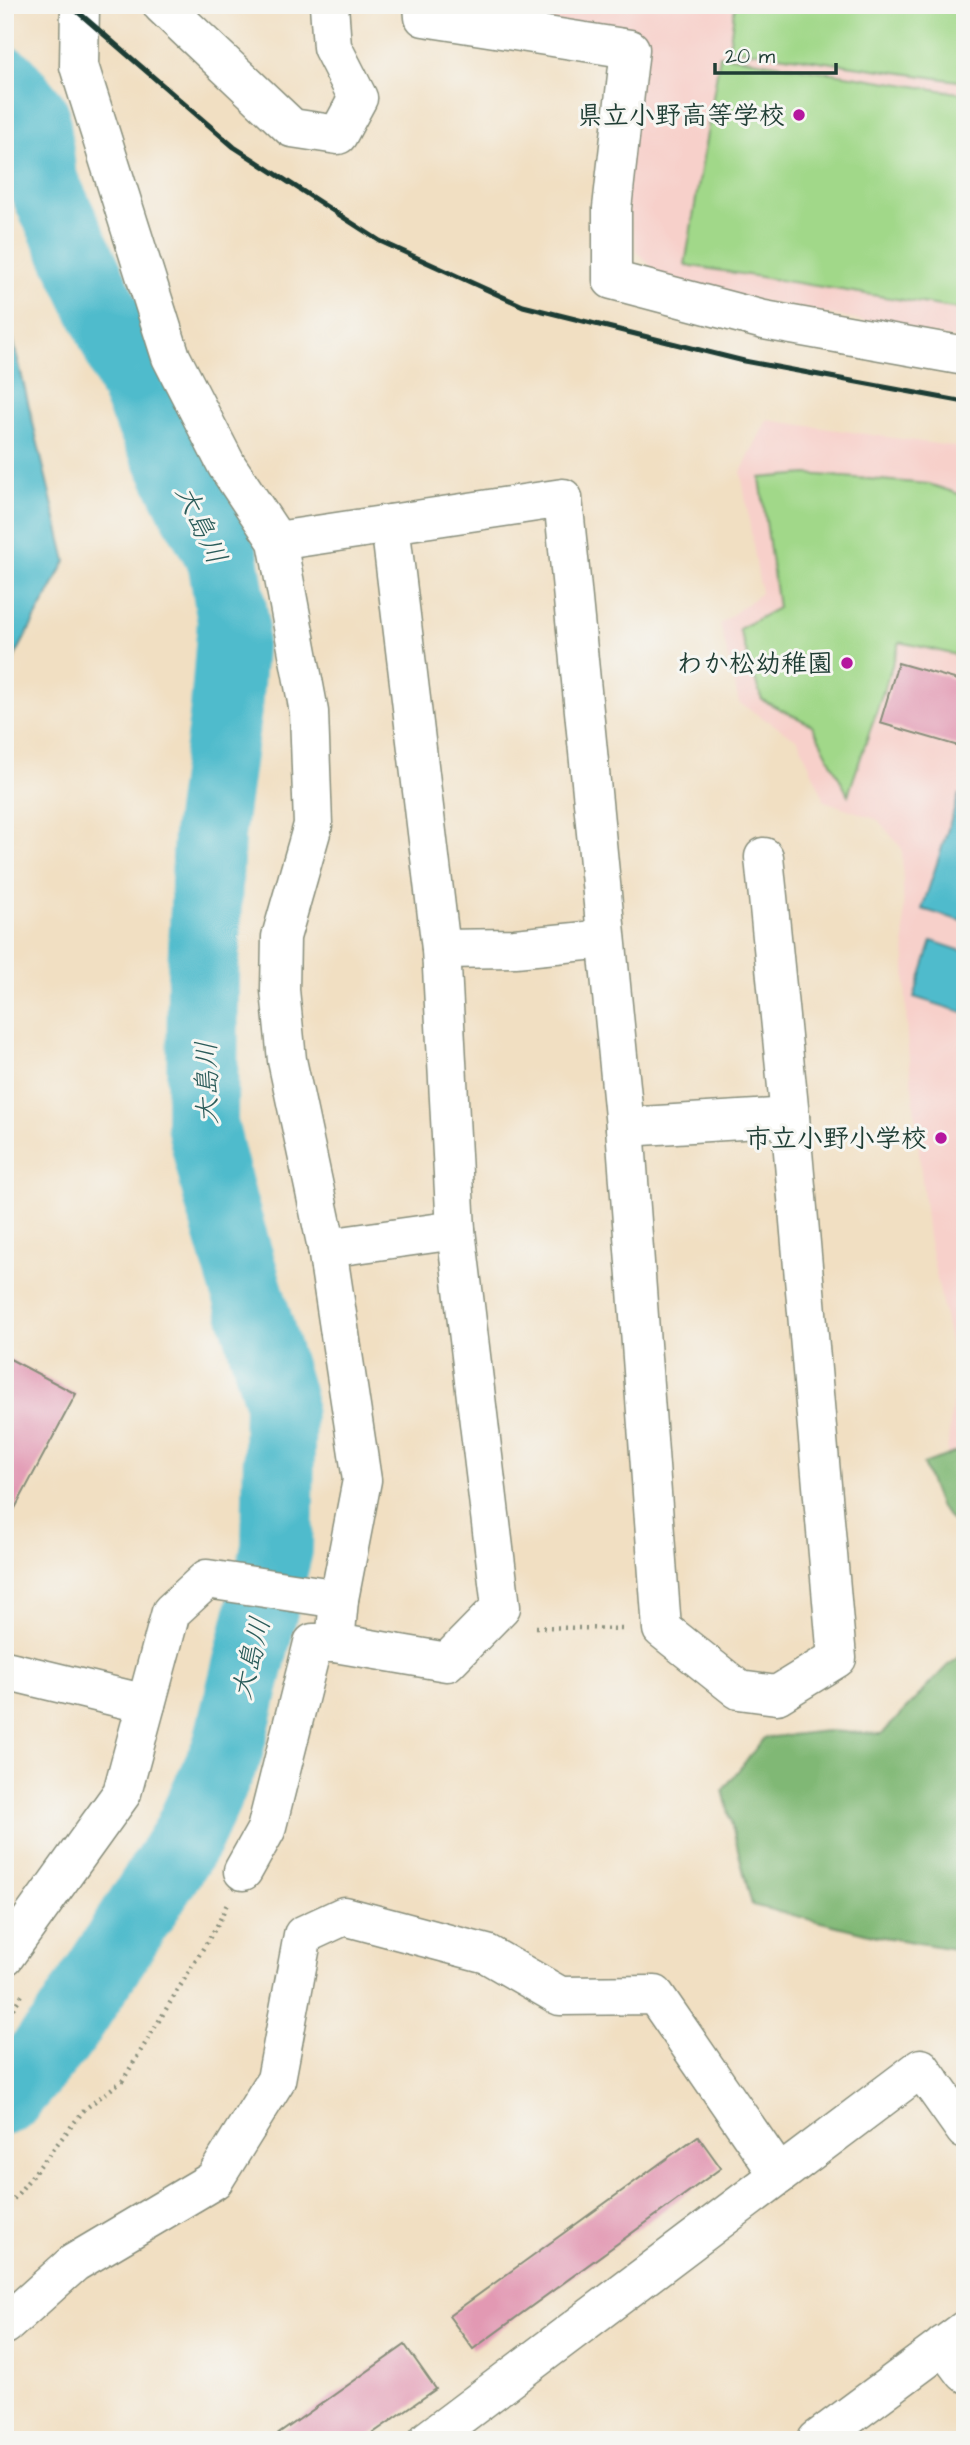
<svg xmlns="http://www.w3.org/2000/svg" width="970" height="2445" viewBox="0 0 970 2445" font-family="'Architects Daughter','Klee One',sans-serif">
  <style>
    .built { fill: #f7d0ca }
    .green { fill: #a1d889; stroke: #608a5e; stroke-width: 2 }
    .forest { fill: #80b875; stroke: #507a54; stroke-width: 2 }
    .water { fill: #50bbcc; stroke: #387c80; stroke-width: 2 }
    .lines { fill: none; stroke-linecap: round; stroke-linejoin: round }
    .river { stroke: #50bbcc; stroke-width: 72 }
    .building { fill: #e299b3 }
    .street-casing { stroke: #888e7b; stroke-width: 41 }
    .secondary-casing { stroke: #888e7b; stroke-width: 41 }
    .path { stroke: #888e7b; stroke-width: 4.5; stroke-dasharray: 2 5; stroke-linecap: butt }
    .street { stroke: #fff; stroke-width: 38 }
    .secondary { stroke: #fff; stroke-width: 38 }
    .rail { stroke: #1f3d34; stroke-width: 5 }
    .poi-dot { fill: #b5179e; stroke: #f6f6f2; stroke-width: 2.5 }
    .labels { text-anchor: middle; stroke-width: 6; stroke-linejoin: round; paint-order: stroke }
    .poi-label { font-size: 26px; font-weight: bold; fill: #1f3d34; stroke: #f6f6f2; text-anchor: end }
    .water-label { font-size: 28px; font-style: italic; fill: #2b5c5a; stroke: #f6f6f2 }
  </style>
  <rect width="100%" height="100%" fill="#f6f6f2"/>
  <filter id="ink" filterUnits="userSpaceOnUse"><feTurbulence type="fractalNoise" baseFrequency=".0143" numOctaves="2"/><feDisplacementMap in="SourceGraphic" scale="14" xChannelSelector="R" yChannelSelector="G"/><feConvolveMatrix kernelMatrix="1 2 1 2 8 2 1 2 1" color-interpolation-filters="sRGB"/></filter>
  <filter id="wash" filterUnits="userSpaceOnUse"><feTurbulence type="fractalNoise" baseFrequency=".00686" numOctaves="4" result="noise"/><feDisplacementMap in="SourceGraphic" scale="28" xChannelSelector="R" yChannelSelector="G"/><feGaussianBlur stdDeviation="1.57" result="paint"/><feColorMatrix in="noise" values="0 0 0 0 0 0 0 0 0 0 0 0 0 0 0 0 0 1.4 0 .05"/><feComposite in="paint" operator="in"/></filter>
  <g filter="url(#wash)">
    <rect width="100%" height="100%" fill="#f1dfc2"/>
    <g class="built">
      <path d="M 431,5 L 965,5 L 965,341 L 666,282 L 637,252 L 625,194 L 640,37 Z"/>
      <path d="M 767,420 L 965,448 L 965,1460 L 946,1460 L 956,1369 L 928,1237 L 907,1040 L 902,849 L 878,820 L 825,801 L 798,740 L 739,703 L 720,624 L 761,593 L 741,472 Z"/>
    </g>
    <g class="green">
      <path d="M 735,5 L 965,5 L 965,82 L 729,48 Z"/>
      <path d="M 720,55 L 965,94 L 965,310 L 685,265 Z"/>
      <path d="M 807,474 L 929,484 L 965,496 L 965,657 L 900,642 L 848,795 L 812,725 L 762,700 L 739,629 L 778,608 L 760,478 Z"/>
    </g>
    <g class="forest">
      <path d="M 965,1449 L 965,1534 L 940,1508 L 923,1464 Z"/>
      <path d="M 965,1653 L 965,1947 L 960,1950 L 877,1936 L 752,1905 L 723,1790 L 764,1738 L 826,1731 L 882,1734 L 947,1666 Z"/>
    </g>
    <g class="water">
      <path d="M 5,306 L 66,561 L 5,675 Z"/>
      <path d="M 959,795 L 965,797 L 965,922 L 922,909 Z"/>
      <path d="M 932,941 L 965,952 L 965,1013 L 914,997 Z"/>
    </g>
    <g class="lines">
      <path class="river" d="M 5,82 L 34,117 L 41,179 L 105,314 L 147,412 L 191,502 L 223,559 L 233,621 L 226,709 L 209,835 L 203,974 L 202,1124 L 222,1206 L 280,1401 L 277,1549 L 227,1751 L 187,1837 L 63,2031 L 5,2099"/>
    </g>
    <g id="blocks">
      <g class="building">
        <path d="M 898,663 L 965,682 L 965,748 L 880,723 Z"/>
        <path d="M 10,1359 L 76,1394 L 5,1527 L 5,1367 Z"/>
        <path d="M 698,2136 L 721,2168 L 473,2349 L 449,2316 Z"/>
        <path d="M 405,2345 L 436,2389 L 363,2440 L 270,2440 Z"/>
      </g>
    </g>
  </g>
  <g filter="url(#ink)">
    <use href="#blocks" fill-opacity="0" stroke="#888e7b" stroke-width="2"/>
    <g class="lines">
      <g class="street-casing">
        <g id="street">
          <path d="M 80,5 L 79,66 L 171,357 L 227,466 L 277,541 L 309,712 L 313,825 L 281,937 L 280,990 L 287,1060 L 327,1248 L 362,1480 L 339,1599 L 335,1643"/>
          <path d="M 162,5 L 292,128 L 338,135 L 358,98 L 332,47 L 329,5"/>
          <path d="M 423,5 L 424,17 L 630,49 L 612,208 L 612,280 L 764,320 L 965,356"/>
          <path d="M 277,541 L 563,498 L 625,1127 L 662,1629 L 739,1690 L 777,1695 L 837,1658 L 790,1117 L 764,857"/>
          <path d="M 441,949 L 515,948 L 606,939"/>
          <path d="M 625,1127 L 790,1117"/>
          <path d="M 327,1248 L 456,1230"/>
          <path d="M 5,1670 L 146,1704"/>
          <path d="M 243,1871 L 266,1830 L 313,1643 L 335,1643 L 447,1662 L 501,1607 L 456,1230 L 441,949 L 390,524"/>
          <path d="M 5,1956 L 122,1793 L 171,1612 L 207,1579 L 339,1599"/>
          <path d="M 5,2325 L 74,2263 L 214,2180 L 276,2080 L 303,1935 L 344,1916 L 487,1954 L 560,1996 L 655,1995 L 779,2175"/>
          <path d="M 944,2345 L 965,2373"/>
          <path d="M 428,2440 L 921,2068 L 965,2130"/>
        </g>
      </g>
      <g class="secondary-casing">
        <path id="secondary" d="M 817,2440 L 965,2330"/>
      </g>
      <g class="path">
        <path d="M 536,1627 L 622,1629"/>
        <path d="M 5,2020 L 24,1992"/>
        <path d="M 5,2210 L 85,2109 L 123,2080 L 218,1924 L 227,1904"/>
      </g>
      <use href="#street" class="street"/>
      <use href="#secondary" class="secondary"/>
      <path class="rail" d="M 70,5 L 234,147 L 380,241 L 523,306 L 744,361 L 965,402"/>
    </g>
  </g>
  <g class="poi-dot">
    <circle cx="799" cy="115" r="7"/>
    <circle cx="847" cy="663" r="7"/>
    <circle cx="941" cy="1138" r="7"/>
  </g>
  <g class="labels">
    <g class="poi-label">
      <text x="785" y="124">県立小野高等学校</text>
      <text x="833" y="672">わか松幼稚園</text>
      <text x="927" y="1147">市立小野小学校</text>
    </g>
    <g class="water-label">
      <text transform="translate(202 524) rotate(65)" y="10">大島川</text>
      <text transform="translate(206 1083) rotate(-91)" y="10">大島川</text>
      <text transform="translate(250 1658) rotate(-76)" y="10">大島川</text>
    </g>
  </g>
  <rect width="970" height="2445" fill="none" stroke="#f6f6f2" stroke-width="28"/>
  <path d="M715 63v10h121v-10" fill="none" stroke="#1f3d34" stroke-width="3.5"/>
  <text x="725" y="63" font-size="21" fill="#1f3d34" stroke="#f6f6f2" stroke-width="5" paint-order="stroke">20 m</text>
</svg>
